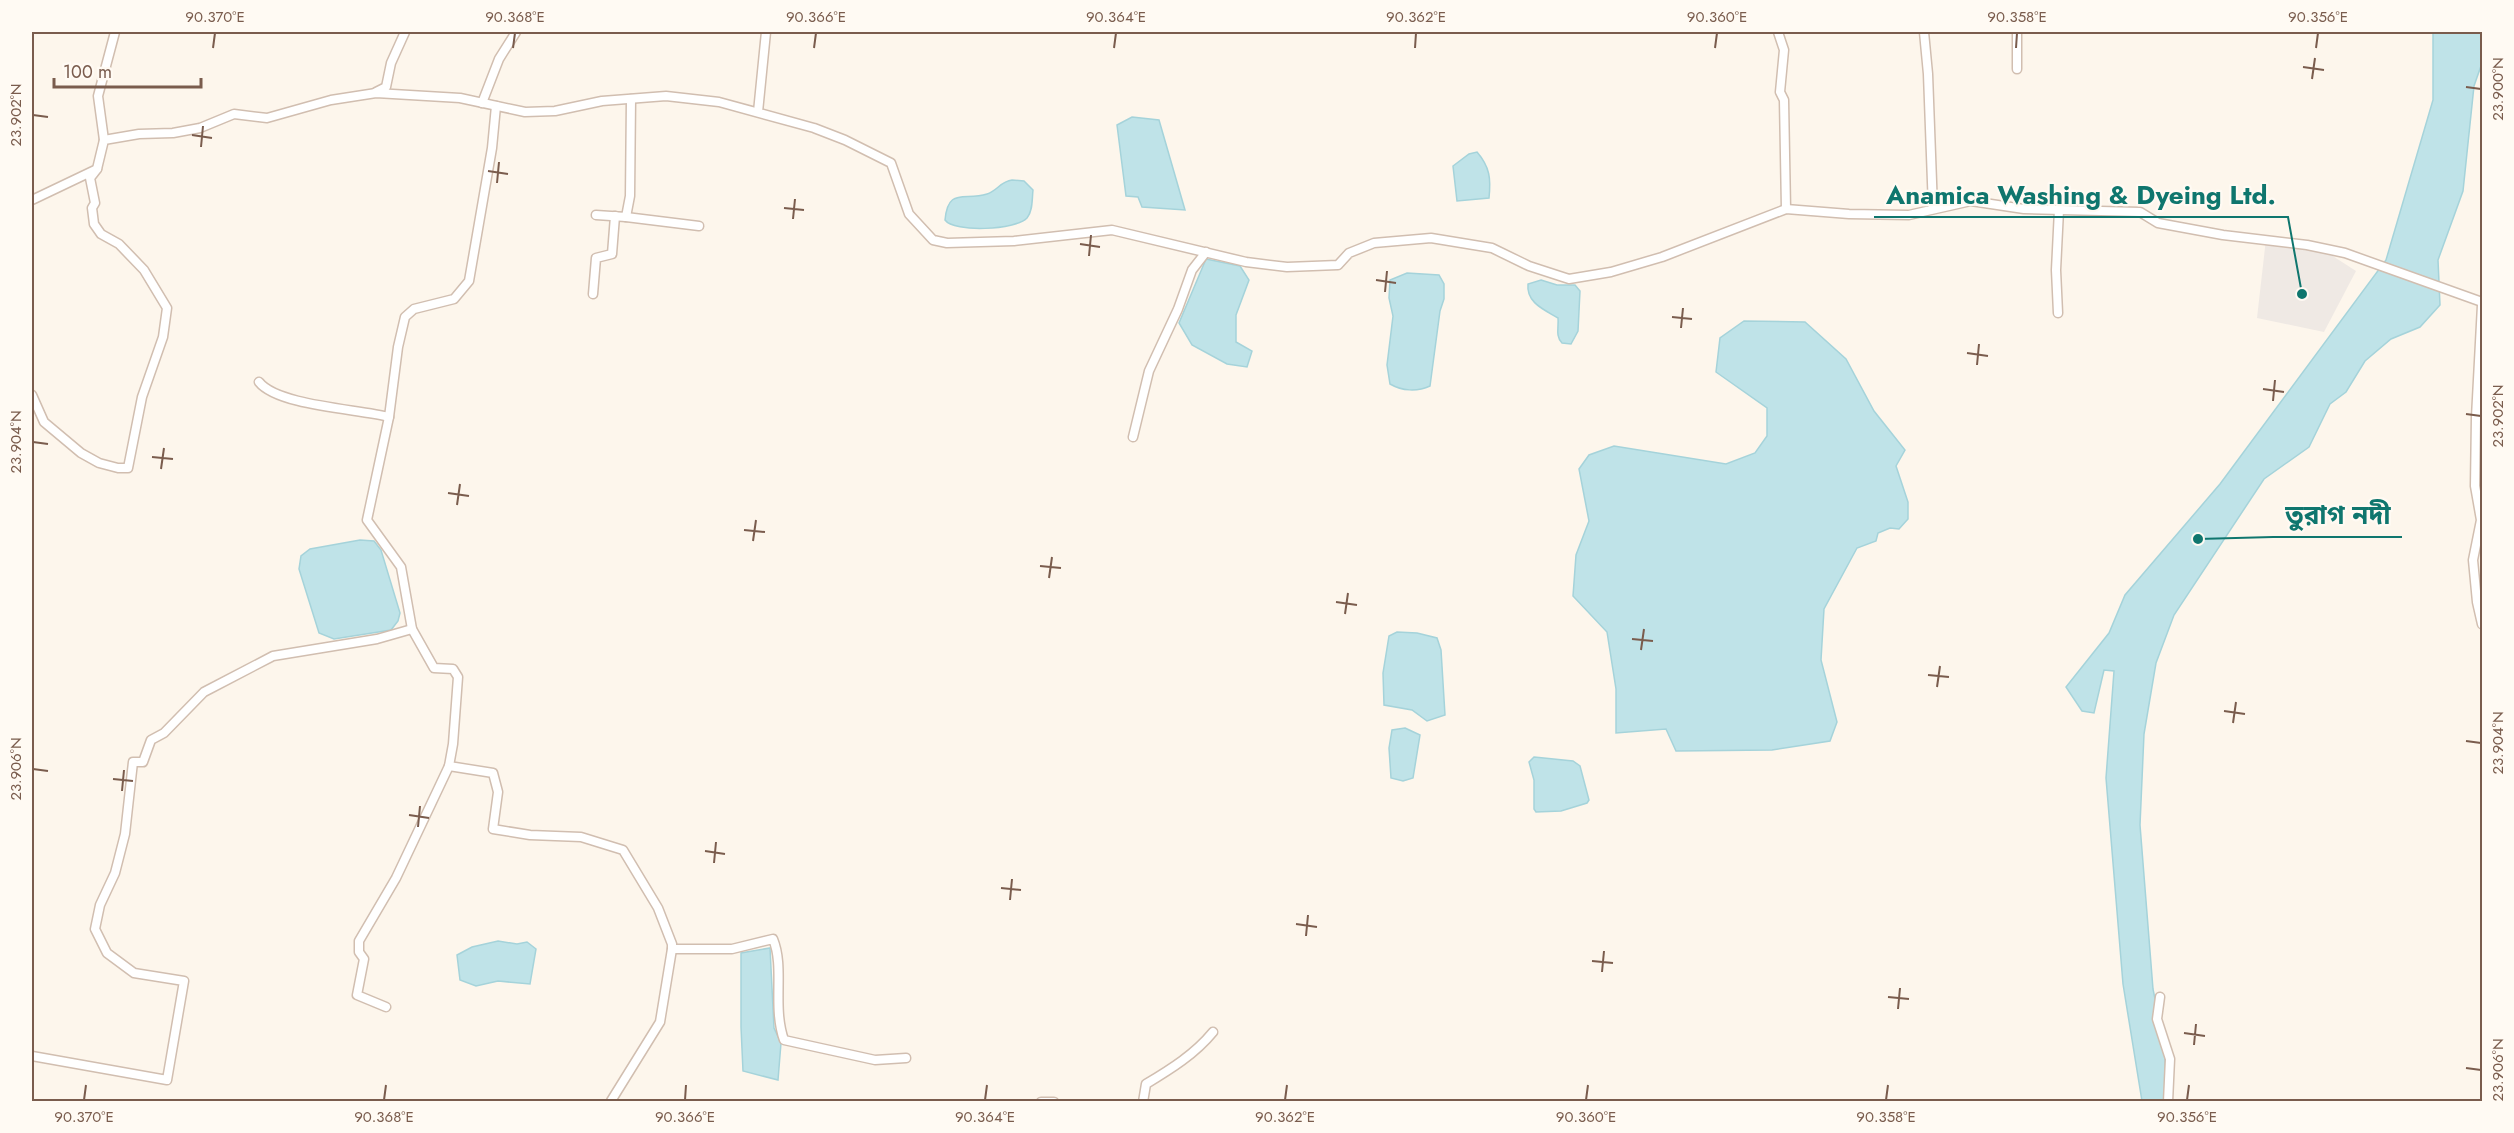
<svg xmlns="http://www.w3.org/2000/svg" width="2514" height="1133" viewBox="0 0 2514 1133" font-family="Jost,'Noto Sans Bengali',sans-serif">
  <style>
    .industrial { fill: #efe9e4 }
    .water { fill: #bfe3e8; stroke: #a5d3da; stroke-width: 1.5 }
    .lines { fill: none; stroke-linecap: round; stroke-linejoin: round }
    .minor-casing { stroke: #d1beb0; stroke-width: 11 }
    .minor { stroke: #fff; stroke-width: 8 }
    .ticks { fill: none; stroke: #7a5c4d; stroke-width: 2 }
    .leader { fill: none; stroke: #0f766e; stroke-width: 2 }
    .callout-dot { fill: #0f766e; stroke: #fffaf3; stroke-width: 2 }
    .callout-label { font-size: 26px; text-anchor: middle; font-weight: bold; fill: #0f766e; stroke: #fffaf3; stroke-width: 4.5; stroke-linejoin: round; paint-order: stroke }
    .neatline { fill: none; stroke: #7a5c4d; stroke-width: 2 }
    .ticks-label { font-size: 15px; text-anchor: middle; fill: #7a5c4d }
  </style>
  <rect width="100%" height="100%" fill="#fdf6ec"/>
  <path class="industrial" d="M 2266,239 L 2328,253 L 2356,271 L 2324,332 L 2257,318 Z"/>
  <g class="water">
    <path d="M 2433,32 L 2482,32 L 2482,63 L 2474,86 L 2463,191 L 2438,260 L 2440,305 L 2420,327 L 2391,339 L 2365,361 L 2346,392 L 2330,404 L 2309,447 L 2264,479 L 2174,615 L 2156,663 L 2144,734 L 2140,825 L 2153,989 L 2165,1049 L 2165,1101 L 2142,1101 L 2123,984 L 2106,778 L 2114,671 L 2104,670 L 2094,713 L 2082,711 L 2066,687 L 2109,633 L 2125,595 L 2220,484 L 2386,260 L 2433,100 Z"/>
    <path d="M 1132,117 L 1159,120 L 1185,210 L 1142,207 L 1138,197 L 1126,196 L 1117,125 Z"/>
    <path d="M 1477,152 C 1490,167 1491,179 1489,198 L 1457,201 L 1453,166 L 1469,154 Z"/>
    <path d="M 1012,180 L 1024,181 L 1033,190 C 1032,199 1033,211 1027,218 C 1016,230 954,233 945,220 C 948,187 964,201 987,194 C 997,191 1001,181 1012,180 Z"/>
    <path d="M 1206,259 L 1240,266 L 1249,280 L 1236,315 L 1236,342 L 1252,351 L 1247,367 L 1227,364 L 1192,345 L 1179,323 Z"/>
    <path d="M 1407,273 L 1439,275 L 1444,284 L 1444,299 L 1440,311 L 1430,386 C 1417,392 1402,391 1390,384 L 1387,365 L 1393,316 L 1389,298 L 1390,280 Z"/>
    <path d="M 1541,280 L 1557,285 L 1575,285 L 1580,291 L 1578,331 L 1571,344 L 1562,343 C 1555,336 1559,327 1558,318 C 1545,310 1526,303 1528,284 Z"/>
    <path d="M 1744,321 L 1805,322 L 1846,359 L 1874,411 L 1905,450 L 1896,466 L 1908,502 L 1908,519 L 1899,529 L 1890,528 L 1878,533 L 1876,541 L 1857,548 L 1824,609 L 1821,660 L 1837,722 L 1830,741 L 1772,750 L 1676,751 L 1666,729 L 1616,733 L 1616,689 L 1607,632 L 1573,596 L 1576,555 L 1589,521 L 1579,469 L 1589,455 L 1614,446 L 1726,464 L 1755,453 L 1767,436 L 1767,408 L 1716,372 L 1720,338 Z"/>
    <path d="M 360,540 L 374,541 L 381,550 L 400,613 L 398,621 L 391,630 L 334,639 L 319,633 L 299,569 L 301,556 L 310,549 Z"/>
    <path d="M 1397,632 L 1417,633 L 1437,638 L 1441,650 L 1445,715 L 1427,721 L 1412,710 L 1384,705 L 1383,673 L 1389,636 Z"/>
    <path d="M 1405,728 L 1420,735 L 1413,778 L 1403,781 L 1391,778 L 1389,748 L 1392,730 Z"/>
    <path d="M 1534,757 L 1573,761 L 1580,766 L 1589,800 L 1587,803 L 1561,811 L 1536,812 L 1534,809 L 1534,780 L 1529,762 Z"/>
    <path d="M 498,941 L 517,944 L 527,942 L 536,949 L 530,984 L 498,981 L 476,986 L 460,980 L 457,955 L 472,947 Z"/>
    <path d="M 770,948 L 774,1028 L 781,1043 L 778,1080 L 743,1071 L 741,1027 L 741,953 Z"/>
  </g>
  <g class="lines">
    <g class="minor-casing">
      <g id="minor">
        <path d="M 1778,32 L 1784,50 L 1780,92 L 1784,100 L 1786,209"/>
        <path d="M 1924,32 L 1928,74 L 1933,209"/>
        <path d="M 2017,32 L 2017,69"/>
        <path d="M 376,92 L 386,87 L 391,63 L 405,32"/>
        <path d="M 482,103 L 499,59 L 516,32"/>
        <path d="M 496,106 L 492,148 L 469,281 L 454,299 L 414,309 L 405,317 L 398,347 L 389,417 L 367,520 L 401,567 L 412,629 L 434,668 L 453,669 L 458,677 L 453,744 L 449,766 L 493,773 L 498,792 L 493,829 L 530,835 L 581,837 L 623,850 L 658,908 L 672,944 L 672,949 L 660,1022 L 611,1101"/>
        <path d="M 758,112 L 766,32"/>
        <path d="M 104,140 L 98,96 L 115,32"/>
        <path d="M 32,200 L 97,169 L 104,140 L 139,134 L 173,133 L 200,128 L 234,114 L 267,118 L 331,100 L 376,93 L 460,98 L 525,112 L 555,111 L 602,101 L 666,96 L 719,102 L 814,128 L 845,140 L 891,163 L 909,214 L 933,240 L 947,243 L 1014,241 L 1112,230 L 1246,262 L 1287,267 L 1338,265 L 1349,253 L 1374,243 L 1431,238 L 1492,248 L 1529,266 L 1569,279 L 1611,272 L 1662,257 L 1786,209 L 1849,214 L 1909,215 L 1971,201 L 2024,209 L 2140,212 L 2158,223 L 2223,235 L 2307,245 L 2345,253 L 2482,302"/>
        <path d="M 596,215 L 626,217 L 630,196 L 631,99"/>
        <path d="M 626,217 L 699,226"/>
        <path d="M 593,294 L 596,258 L 612,254 L 615,216"/>
        <path d="M 2482,305 L 2476,417 L 2475,486 L 2481,520 L 2473,560 L 2477,602 L 2482,624"/>
        <path d="M 2058,313 L 2056,270 L 2059,210"/>
        <path d="M 259,382 C 278,406 359,409 389,417"/>
        <path d="M 32,395 L 44,422 L 81,453 L 99,463 L 118,468 L 128,468 L 142,397 L 163,337 L 167,308 L 144,270 L 119,244 L 101,234 L 94,224 L 92,208 L 95,203 L 90,178 L 97,169"/>
        <path d="M 1133,437 L 1149,371 L 1178,309 L 1192,270 L 1206,252"/>
        <path d="M 672,949 L 732,949 L 773,939 C 785,968 772,1006 784,1040 L 875,1060 L 906,1058"/>
        <path d="M 2160,997 L 2157,1019 L 2170,1059 L 2168,1102"/>
        <path d="M 386,1007 L 357,995 L 364,959 L 359,952 L 359,941 L 396,878 L 449,766"/>
        <path d="M 32,1056 L 167,1080 L 184,981 L 134,973 L 107,953 L 95,929 L 100,905 L 115,873 L 125,834 L 133,762 L 143,762 L 151,740 L 164,733 L 204,692 L 273,656 L 377,639 L 412,629"/>
        <path d="M 1041,1102 L 1054,1102"/>
        <path d="M 1143,1102 L 1146,1084 C 1171,1069 1195,1054 1213,1032"/>
      </g>
    </g>
    <use href="#minor" class="minor"/>
  </g>
  <path class="ticks" d="M 213,48 L 215,33M 513,48 L 515,33M 814,48 L 816,33M 1114,48 L 1116,33M 1415,48 L 1416,33M 1715,48 L 1717,33M 2016,48 L 2017,33M 2316,48 L 2318,33M 2303,67 L 2324,70M 2312,79 L 2315,58M 2466,87 L 2481,89M 33,115 L 48,117M 192,135 L 212,138M 201,147 L 203,126M 488,171 L 508,174M 497,183 L 499,162M 784,208 L 804,210M 793,219 L 795,199M 1080,244 L 1100,247M 1089,256 L 1091,235M 1376,280 L 1396,283M 1385,292 L 1387,271M 1672,317 L 1692,319M 1681,328 L 1683,308M 1967,353 L 1988,356M 1977,365 L 1979,344M 2263,389 L 2284,392M 2273,401 L 2275,380M 2466,414 L 2481,416M 33,442 L 48,444M 152,457 L 173,459M 161,469 L 164,448M 448,493 L 469,496M 457,505 L 460,484M 744,530 L 765,532M 753,541 L 756,520M 1040,566 L 1061,568M 1049,578 L 1052,557M 1336,602 L 1357,605M 1345,614 L 1348,593M 1632,639 L 1653,641M 1641,650 L 1644,629M 1928,675 L 1949,677M 1937,687 L 1940,666M 2224,711 L 2245,714M 2233,723 L 2236,702M 2466,741 L 2481,743M 33,769 L 48,771M 113,779 L 133,781M 122,791 L 124,770M 409,815 L 429,818M 418,827 L 420,806M 705,851 L 725,854M 714,863 L 716,842M 1001,888 L 1021,890M 1010,900 L 1012,879M 1296,924 L 1317,927M 1306,936 L 1308,915M 1592,961 L 1613,963M 1602,972 L 1604,951M 1888,997 L 1909,999M 1898,1009 L 1900,988M 2184,1033 L 2205,1036M 2194,1045 L 2196,1024M 2466,1068 L 2481,1070M 84,1100 L 86,1085M 384,1100 L 386,1085M 685,1100 L 686,1085M 985,1100 L 987,1085M 1285,1100 L 1287,1085M 1586,1100 L 1588,1085M 1886,1100 L 1888,1085M 2187,1100 L 2189,1085"/>
  <path class="leader" d="M2302 294L2288 217H1874M2198 539L2273 537H2402"/>
  <g class="callout-dot">
    <circle cx="2302" cy="294" r="6"/>
    <circle cx="2198" cy="539" r="6"/>
  </g>
  <g class="callout-label">
    <text x="2081" y="204">Anamica Washing &amp; Dyeing Ltd.</text>
    <text x="2338" y="524">তুরাগ নদী</text>
  </g>
  <rect width="2514" height="1133" fill="none" stroke="#fffaf3" stroke-width="66"/>
  <path d="M54 78v9h147v-9" fill="none" stroke="#7a5c4d" stroke-width="3"/>
  <text x="63" y="78" font-size="18" fill="#7a5c4d" stroke="#fffaf3" stroke-width="4.5" paint-order="stroke">100 m</text>
  <rect x="33" y="33" width="2448" height="1067" class="neatline"/>
  <g class="ticks-label">
    <text x="215" y="22">90.370°E</text>
    <text x="515" y="22">90.368°E</text>
    <text x="816" y="22">90.366°E</text>
    <text x="1116" y="22">90.364°E</text>
    <text x="1416" y="22">90.362°E</text>
    <text x="1717" y="22">90.360°E</text>
    <text x="2017" y="22">90.358°E</text>
    <text x="2318" y="22">90.356°E</text>
    <text transform="translate(2498 89) rotate(-90)" y="5">23.900°N</text>
    <text transform="translate(16 115) rotate(-90)" y="5">23.902°N</text>
    <text transform="translate(2498 416) rotate(-90)" y="5">23.902°N</text>
    <text transform="translate(16 442) rotate(-90)" y="5">23.904°N</text>
    <text transform="translate(2498 743) rotate(-90)" y="5">23.904°N</text>
    <text transform="translate(16 769) rotate(-90)" y="5">23.906°N</text>
    <text transform="translate(2498 1070) rotate(-90)" y="5">23.906°N</text>
    <text x="84" y="1122">90.370°E</text>
    <text x="384" y="1122">90.368°E</text>
    <text x="685" y="1122">90.366°E</text>
    <text x="985" y="1122">90.364°E</text>
    <text x="1285" y="1122">90.362°E</text>
    <text x="1586" y="1122">90.360°E</text>
    <text x="1886" y="1122">90.358°E</text>
    <text x="2187" y="1122">90.356°E</text>
  </g>
</svg>
